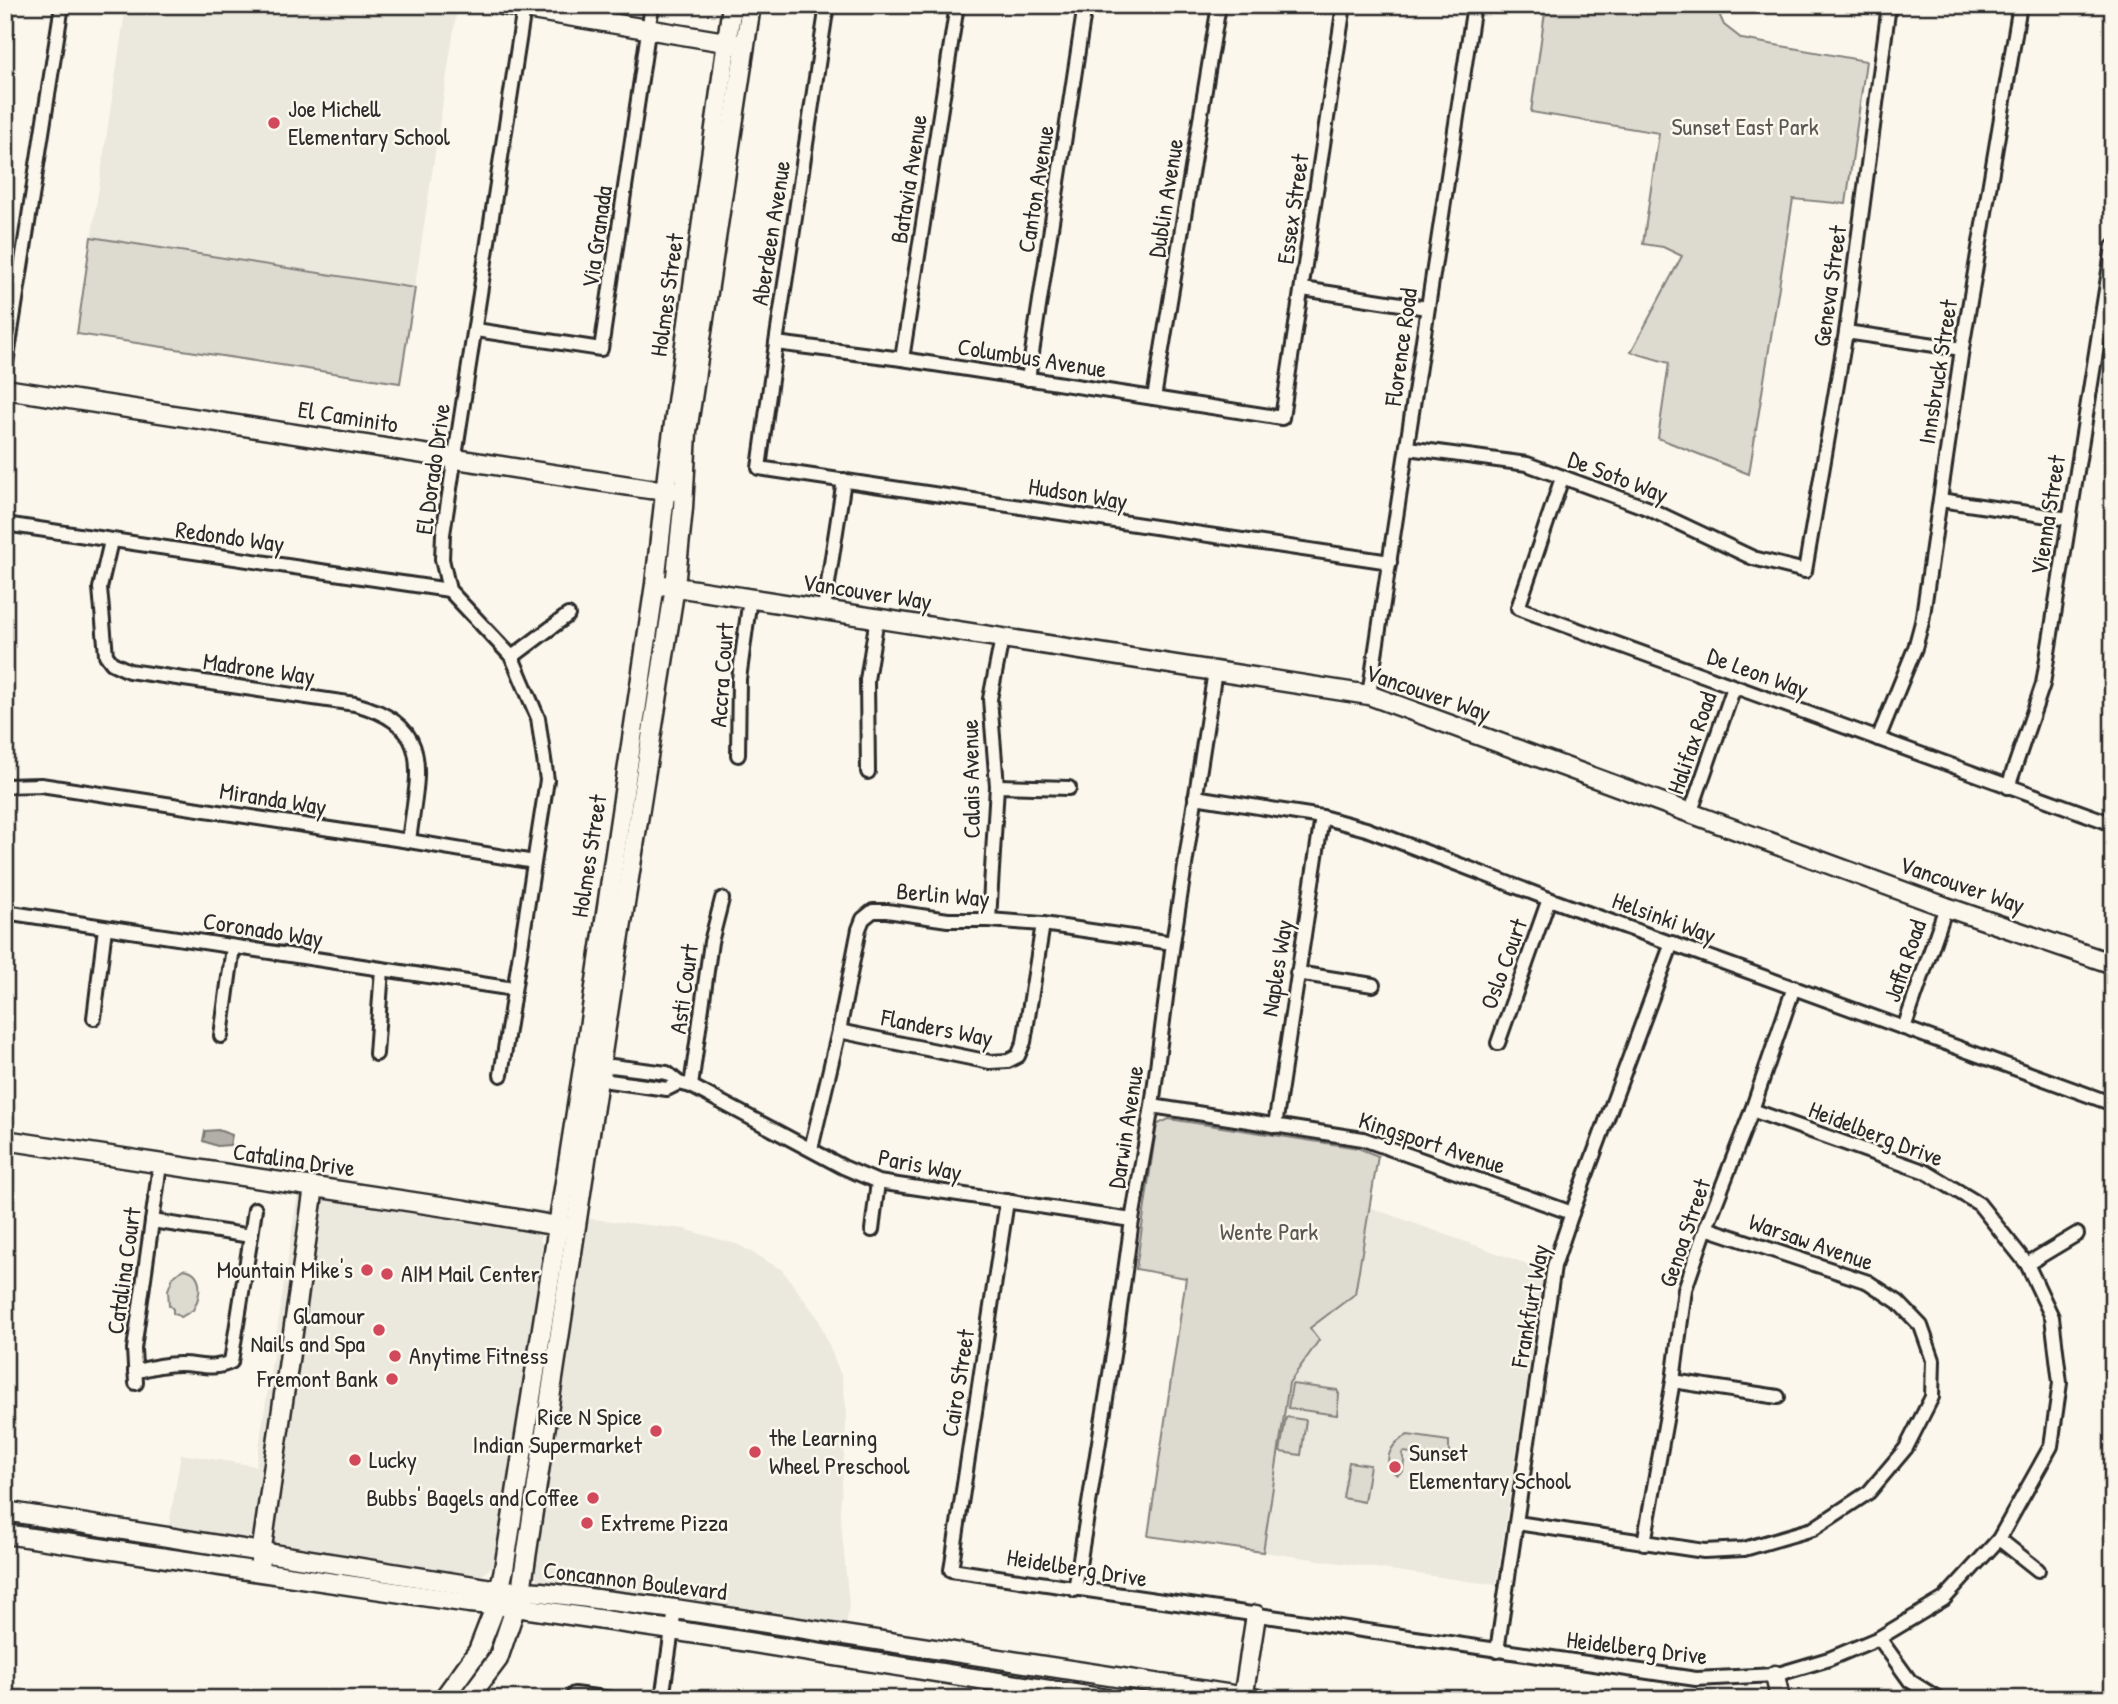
<svg xmlns="http://www.w3.org/2000/svg" width="2118" height="1704" viewBox="0 0 2118 1704" font-family="'Patrick Hand',sans-serif">
  <style>
    .built { fill: #ebe8de }
    .green { fill: #dddad0; stroke: #84827e; stroke-width: 2 }
    .water { fill: #b1afa7; stroke: #7b7a75; stroke-width: 2 }
    .lines { fill: none; stroke-linecap: round; stroke-linejoin: round }
    .street-casing { stroke: #2b2b2b; stroke-width: 18 }
    .secondary-casing { stroke: #2b2b2b; stroke-width: 23 }
    .street { stroke: #fbf7ec; stroke-width: 12 }
    .secondary { stroke: #fbf7ec; stroke-width: 18 }
    .poi-dot { fill: #d1495b; stroke: #fbf7ec; stroke-width: 2.5 }
    .labels { text-anchor: middle; stroke-width: 5; stroke-linejoin: round; paint-order: stroke }
    .poi-label { font-size: 24px; fill: #2b2b2b; stroke: #fbf7ec; text-anchor: start }
    .park-label { font-size: 24px; fill: #585754; stroke: #fbf7ec }
    .street-label { font-size: 24px; fill: #2b2b2b; stroke: #fbf7ec }
  </style>
  <rect width="100%" height="100%" fill="#fbf7ec"/>
  <filter id="ink" filterUnits="userSpaceOnUse"><feTurbulence type="fractalNoise" baseFrequency=".0143" numOctaves="2"/><feDisplacementMap in="SourceGraphic" scale="14" xChannelSelector="R" yChannelSelector="G"/><feConvolveMatrix kernelMatrix="1 2 1 2 8 2 1 2 1" color-interpolation-filters="sRGB"/></filter>
  <g filter="url(#ink)">
    <g class="built">
      <path d="M 126,5 L 434,5 L 457,9 L 400,383 L 77,334 Z"/>
      <path d="M 301,1173 L 500,1206 L 544,1210 L 540,1240 L 545,1249 L 499,1552 L 495,1563 L 484,1574 L 464,1578 L 168,1532 L 181,1454 L 256,1466 Z"/>
      <path d="M 1369,1207 L 1544,1270 L 1496,1585 L 1263,1552 L 1289,1383 L 1318,1340 L 1310,1328 L 1355,1294 Z"/>
      <path d="M 583,1218 L 684,1229 L 739,1245 L 782,1270 L 818,1318 L 842,1378 L 847,1413 L 840,1512 L 849,1605 L 846,1627 L 693,1602 L 556,1585 L 539,1581 L 531,1572 L 540,1500 L 552,1461 L 564,1383 L 565,1338 Z"/>
    </g>
    <g class="green">
      <path d="M 1546,5 L 1715,5 L 1724,25 L 1742,39 L 1866,61 L 1846,204 L 1793,199 L 1749,474 L 1658,438 L 1669,363 L 1631,352 L 1682,256 L 1663,247 L 1643,244 L 1659,133 L 1531,112 Z"/>
      <path d="M 91,237 L 415,288 L 400,383 L 77,334 Z"/>
      <path d="M 1169,1119 L 1358,1148 L 1378,1156 L 1355,1294 L 1310,1328 L 1319,1340 L 1289,1383 L 1263,1552 L 1148,1536 L 1186,1278 L 1136,1269 L 1156,1129 L 1158,1124 Z"/>
      <path d="M 183,1269 C 205,1271 201,1296 193,1310 L 181,1317 L 173,1313 L 173,1309 L 169,1305 L 168,1290 L 173,1277 Z"/>
      <path d="M 1292,1384 L 1337,1390 L 1339,1394 L 1337,1415 L 1288,1408 Z"/>
      <path d="M 1286,1417 L 1306,1420 L 1301,1455 L 1280,1452 Z"/>
      <path d="M 1408,1435 L 1449,1441 L 1449,1459 L 1404,1452 L 1402,1453 L 1404,1461 L 1403,1471 L 1397,1475 C 1379,1462 1392,1442 1408,1435 Z"/>
      <path d="M 1349,1462 L 1370,1465 L 1364,1502 L 1343,1498 Z"/>
    </g>
    <path class="water" d="M 218,1130 L 232,1135 L 230,1145 L 217,1146 L 203,1141 L 205,1131 Z"/>
    <g class="lines">
      <g class="street-casing">
        <g id="street">
          <path d="M 827,5 L 776,343 L 759,468 L 1390,562"/>
          <path d="M 1303,289 L 1427,308"/>
          <path d="M 476,330 L 601,349 L 652,5"/>
          <path d="M 1846,332 L 1962,349"/>
          <path d="M 776,343 L 902,359 L 1282,418 L 1344,5"/>
          <path d="M 902,359 L 957,5"/>
          <path d="M 5,370 L 62,5"/>
          <path d="M 1028,379 L 1085,5"/>
          <path d="M 1154,398 L 1219,5"/>
          <path d="M 1408,448 L 1527,464 L 1647,508 L 1753,558 L 1805,571 L 1846,332 L 1889,5"/>
          <path d="M 1562,478 L 1518,608 L 2113,824"/>
          <path d="M 1940,500 L 2069,519"/>
          <path d="M 5,524 L 449,590"/>
          <path d="M 111,541 L 100,588 L 106,655 L 112,663 L 129,671 L 355,704 C 437,726 417,774 409,841"/>
          <path d="M 824,609 L 844,480"/>
          <path d="M 512,657 L 568,615"/>
          <path d="M 1369,695 L 1474,5"/>
          <path d="M 1878,739 L 1915,648 L 1922,622 L 1962,349 L 2020,5"/>
          <path d="M 738,755 L 739,679 L 750,598"/>
          <path d="M 868,772 L 867,680 L 877,618"/>
          <path d="M 5,786 L 41,785 L 409,841 L 534,862"/>
          <path d="M 997,786 L 1069,788"/>
          <path d="M 2008,787 L 2043,684 L 2113,246"/>
          <path d="M 1195,797 L 1322,817 L 1366,829 L 1549,899 L 2113,1104"/>
          <path d="M 1690,814 L 1734,687"/>
          <path d="M 5,912 L 514,989"/>
          <path d="M 989,920 L 997,786 L 990,699 L 1002,638"/>
          <path d="M 1297,973 L 1373,985"/>
          <path d="M 94,1018 L 105,928"/>
          <path d="M 1904,1028 L 1946,907"/>
          <path d="M 839,1031 L 990,1062 L 1008,1061 L 1018,1056 L 1024,1042 L 1043,924"/>
          <path d="M 221,1036 L 233,947"/>
          <path d="M 1498,1043 L 1549,899"/>
          <path d="M 376,1054 L 382,969"/>
          <path d="M 593,1069 L 599,1070 L 612,1066 L 667,1073 L 679,1083 L 691,1086 L 843,1167 L 878,1182 L 1132,1220"/>
          <path d="M 599,1070 L 609,1081 L 667,1089 L 679,1083"/>
          <path d="M 501,1075 L 547,780 L 538,718 L 512,657 L 449,590 L 442,559 L 443,534 L 524,8"/>
          <path d="M 691,1086 L 711,942 L 722,899"/>
          <path d="M 1152,1106 L 1363,1139 L 1572,1213"/>
          <path d="M 1275,1126 L 1322,817"/>
          <path d="M 811,1149 L 839,1031 L 859,929 L 863,919 L 873,911 L 887,911 L 948,920 L 989,920 L 1043,924 L 1173,943"/>
          <path d="M 1007,1201 L 951,1570 L 1696,1679 L 1775,1675 L 1829,1659 L 1879,1638 L 1944,1599 L 1999,1539 L 2051,1446 L 2060,1383 L 2052,1317 L 2027,1264 L 1979,1204 L 1926,1172 L 1752,1110"/>
          <path d="M 872,1230 L 878,1182"/>
          <path d="M 251,1236 L 255,1209"/>
          <path d="M 2027,1264 L 2077,1234"/>
          <path d="M 135,1372 C 151,1367 164,1364 180,1364 C 200,1364 211,1371 231,1362 L 251,1236 L 152,1221"/>
          <path d="M 1673,1381 L 1778,1397"/>
          <path d="M 136,1383 L 134,1349 L 160,1165"/>
          <path d="M 1517,1523 L 1704,1551 L 1744,1549 L 1813,1529 L 1869,1492 L 1906,1448 L 1932,1397 L 1933,1360 L 1921,1326 L 1898,1302 L 1868,1282 L 1706,1228"/>
          <path d="M 1999,1539 L 2038,1570"/>
          <path d="M 1644,1543 L 1673,1381 L 1685,1289 L 1706,1228 L 1752,1110 L 1794,987"/>
          <path d="M 1075,1590 L 1116,1337 L 1132,1220 L 1152,1106 L 1173,943 L 1215,671"/>
          <path d="M 1879,1638 L 1910,1681 L 1939,1699"/>
          <path d="M 1497,1651 L 1554,1266 L 1572,1213 L 1672,943"/>
          <path d="M 574,1694 L 612,1699"/>
          <path d="M 662,1699 L 675,1609"/>
        </g>
      </g>
      <g class="secondary-casing">
        <g id="secondary">
          <path d="M 502,5 L 737,44"/>
          <path d="M 5,389 L 649,489 L 676,491"/>
          <path d="M 663,585 L 1369,695 L 1946,907 L 2113,964"/>
          <path d="M 5,1140 L 466,1210 L 569,1228"/>
          <path d="M 5,1511 L 499,1590 L 541,1592 L 675,1609 L 1259,1699"/>
          <path d="M 5,1534 L 469,1603 L 516,1607 L 672,1630 L 1106,1699"/>
          <path d="M 260,1561 L 314,1187"/>
          <path d="M 1775,1675 L 1780,1699"/>
          <path d="M 443,1699 L 478,1651 L 496,1605 L 504,1569 L 583,1068 L 655,584 L 668,467 L 732,5"/>
          <path d="M 468,1699 L 498,1659 L 521,1591 L 615,967 L 675,586 L 683,508 L 687,432 L 751,5"/>
          <path d="M 1243,1699 L 1256,1615"/>
        </g>
      </g>
      <use href="#street" class="street"/>
      <use href="#secondary" class="secondary"/>
    </g>
  </g>
  <g class="poi-dot">
    <circle cx="274" cy="123" r="7"/>
    <circle cx="367" cy="1270" r="7"/>
    <circle cx="387" cy="1274" r="7"/>
    <circle cx="379" cy="1330" r="7"/>
    <circle cx="395" cy="1356" r="7"/>
    <circle cx="392" cy="1379" r="7"/>
    <circle cx="656" cy="1431" r="7"/>
    <circle cx="755" cy="1452" r="7"/>
    <circle cx="355" cy="1460" r="7"/>
    <circle cx="1395" cy="1467" r="7"/>
    <circle cx="593" cy="1498" r="7"/>
    <circle cx="587" cy="1523" r="7"/>
  </g>
  <g class="labels">
    <g class="poi-label">
      <text x="288" y="117">Joe Michell<tspan x="288" dy="28">Elementary School</tspan></text>
      <text x="353" y="1278" text-anchor="end">Mountain Mike's</text>
      <text x="401" y="1282">AIM Mail Center</text>
      <text x="365" y="1324" text-anchor="end">Glamour<tspan x="365" dy="28">Nails and Spa</tspan></text>
      <text x="409" y="1364">Anytime Fitness</text>
      <text x="378" y="1387" text-anchor="end">Fremont Bank</text>
      <text x="642" y="1425" text-anchor="end">Rice N Spice<tspan x="642" dy="28">Indian Supermarket</tspan></text>
      <text x="769" y="1446">the Learning<tspan x="769" dy="28">Wheel Preschool</tspan></text>
      <text x="1409" y="1461">Sunset<tspan x="1409" dy="28">Elementary School</tspan></text>
      <text x="369" y="1468">Lucky</text>
      <text x="579" y="1506" text-anchor="end">Bubbs' Bagels and Coffee</text>
      <text x="601" y="1531">Extreme Pizza</text>
    </g>
    <g class="park-label">
      <text x="1745" y="135">Sunset East Park</text>
      <text x="1269" y="1240">Wente Park</text>
    </g>
    <g class="street-label">
      <text transform="translate(909 179) rotate(-81)" y="8">Batavia Avenue</text>
      <text transform="translate(1036 189) rotate(-81)" y="8">Canton Avenue</text>
      <text transform="translate(1166 198) rotate(-81)" y="8">Dublin Avenue</text>
      <text transform="translate(1293 209) rotate(-82)" y="8">Essex Street</text>
      <text transform="translate(771 233) rotate(-81)" y="8">Aberdeen Avenue</text>
      <text transform="translate(597 237) rotate(-82)" y="8">Via Granada</text>
      <text transform="translate(1830 286) rotate(-82)" y="8">Geneva Street</text>
      <text transform="translate(667 295) rotate(-82)" y="8">Holmes Street</text>
      <text transform="translate(1401 347) rotate(-82)" y="8">Florence Road</text>
      <text transform="translate(1032 358) rotate(9)" y="8">Columbus Avenue</text>
      <text transform="translate(1938 372) rotate(-81)" y="8">Innsbruck Street</text>
      <text transform="translate(348 417) rotate(9)" y="8">El Caminito</text>
      <text transform="translate(433 469) rotate(-82)" y="8">El Dorado Drive</text>
      <text transform="translate(1618 477) rotate(21)" y="8">De Soto Way</text>
      <text transform="translate(1078 494) rotate(9)" y="8">Hudson Way</text>
      <text transform="translate(2048 515) rotate(-81)" y="8">Vienna Street</text>
      <text transform="translate(230 537) rotate(8)" y="8">Redondo Way</text>
      <text transform="translate(867 592) rotate(9)" y="8">Vancouver Way</text>
      <text transform="translate(259 669) rotate(8)" y="8">Madrone Way</text>
      <text transform="translate(1758 673) rotate(20)" y="8">De Leon Way</text>
      <text transform="translate(722 675) rotate(-86)" y="8">Accra Court</text>
      <text transform="translate(1428 693) rotate(19)" y="8">Vancouver Way</text>
      <text transform="translate(1692 743) rotate(-71)" y="8">Halifax Road</text>
      <text transform="translate(971 779) rotate(-91)" y="8">Calais Avenue</text>
      <text transform="translate(273 799) rotate(9)" y="8">Miranda Way</text>
      <text transform="translate(589 856) rotate(-81)" y="8">Holmes Street</text>
      <text transform="translate(1962 885) rotate(19)" y="8">Vancouver Way</text>
      <text transform="translate(943 895) rotate(5)" y="8">Berlin Way</text>
      <text transform="translate(1664 918) rotate(20)" y="8">Helsinki Way</text>
      <text transform="translate(263 930) rotate(9)" y="8">Coronado Way</text>
      <text transform="translate(1905 961) rotate(-71)" y="8">Jaffa Road</text>
      <text transform="translate(1504 964) rotate(-70)" y="8">Oslo Court</text>
      <text transform="translate(1277 968) rotate(-81)" y="8">Naples Way</text>
      <text transform="translate(684 989) rotate(-82)" y="8">Asti Court</text>
      <text transform="translate(937 1028) rotate(11)" y="8">Flanders Way</text>
      <text transform="translate(1126 1127) rotate(-81)" y="8">Darwin Avenue</text>
      <text transform="translate(1876 1134) rotate(21)" y="8">Heidelberg Drive</text>
      <text transform="translate(1432 1143) rotate(18)" y="8">Kingsport Avenue</text>
      <text transform="translate(294 1160) rotate(8)" y="8">Catalina Drive</text>
      <text transform="translate(920 1165) rotate(11)" y="8">Paris Way</text>
      <text transform="translate(1685 1233) rotate(-71)" y="8">Genoa Street</text>
      <text transform="translate(1811 1242) rotate(19)" y="8">Warsaw Avenue</text>
      <text transform="translate(124 1271) rotate(-82)" y="8">Catalina Court</text>
      <text transform="translate(1530 1306) rotate(-80)" y="8">Frankfurt Way</text>
      <text transform="translate(958 1383) rotate(-81)" y="8">Cairo Street</text>
      <text transform="translate(1077 1568) rotate(9)" y="8">Heidelberg Drive</text>
      <text transform="translate(635 1581) rotate(7)" y="8">Concannon Boulevard</text>
      <text transform="translate(1637 1648) rotate(7)" y="8">Heidelberg Drive</text>
    </g>
  </g>
  <rect width="2118" height="1704" fill="none" stroke="#fbf7ec" stroke-width="28"/>
  <rect x="14" y="14" width="2090" height="1676" fill="none" stroke="#2b2b2b" stroke-width="2.5" filter="url(#ink)"/>
</svg>
